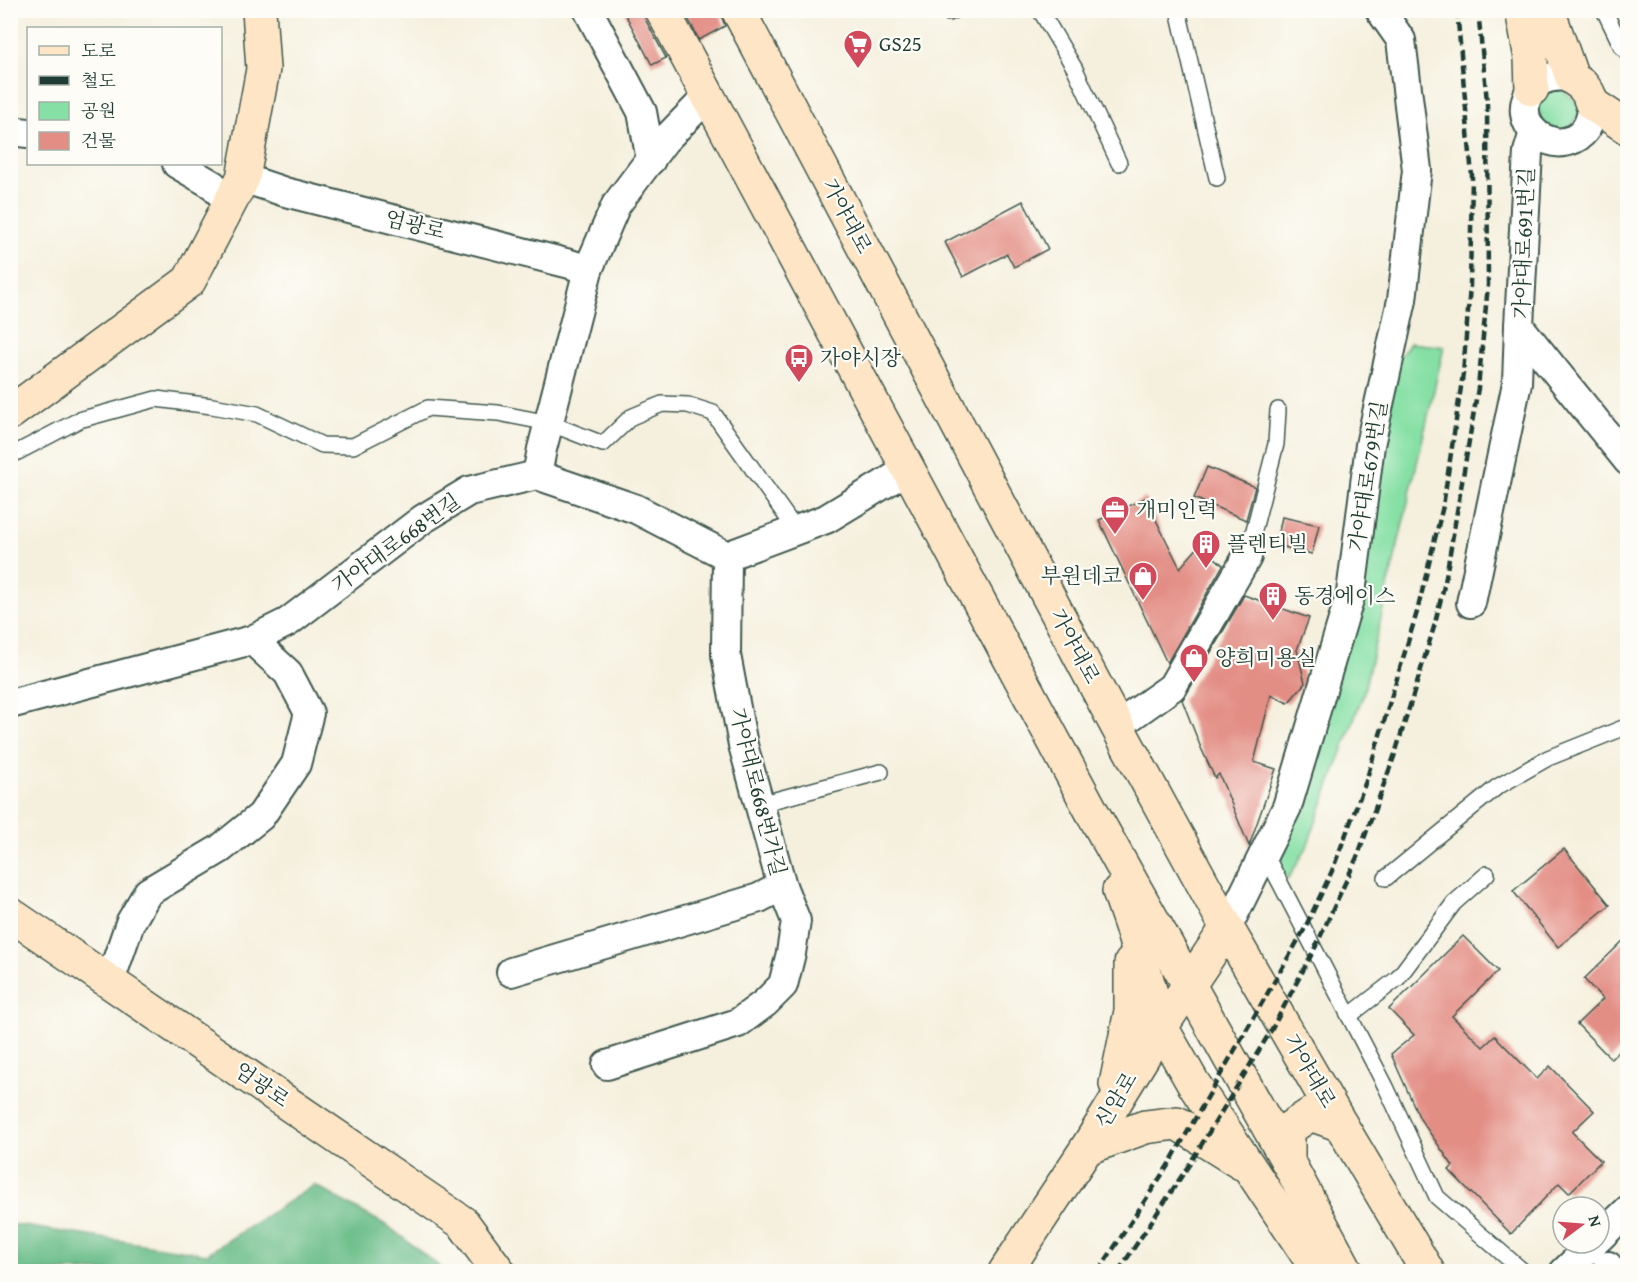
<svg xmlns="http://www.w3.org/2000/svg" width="1638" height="1282" viewBox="0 0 1638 1282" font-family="'Gentium Book Plus','Noto Serif KR',serif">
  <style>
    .green { fill: #86e0a5; stroke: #528e6c; stroke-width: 1.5 }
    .forest { fill: #6cbe8a; stroke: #467e5f; stroke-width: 1.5 }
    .building { fill: #e38e85 }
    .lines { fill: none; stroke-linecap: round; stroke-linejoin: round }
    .lane-casing { stroke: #3f584e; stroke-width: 18 }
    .street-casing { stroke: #3f584e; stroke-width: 32 }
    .secondary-casing { stroke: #3f584e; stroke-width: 36 }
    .lane { stroke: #fff; stroke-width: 15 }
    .street { stroke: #fff; stroke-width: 28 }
    .secondary { stroke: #fee5c5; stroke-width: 33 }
    .rail { stroke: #1f3d34; stroke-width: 4.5; stroke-dasharray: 9 4.5; stroke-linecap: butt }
    .labels { text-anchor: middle; stroke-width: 4.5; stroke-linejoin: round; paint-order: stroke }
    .poi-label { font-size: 21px; fill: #1f3d34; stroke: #fdfcf7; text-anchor: start }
    .street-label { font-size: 21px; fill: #1f3d34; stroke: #fdfcf7 }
  </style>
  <rect width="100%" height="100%" fill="#fdfcf7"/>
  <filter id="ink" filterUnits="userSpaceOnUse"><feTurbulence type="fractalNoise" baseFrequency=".0167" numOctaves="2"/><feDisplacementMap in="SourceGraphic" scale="12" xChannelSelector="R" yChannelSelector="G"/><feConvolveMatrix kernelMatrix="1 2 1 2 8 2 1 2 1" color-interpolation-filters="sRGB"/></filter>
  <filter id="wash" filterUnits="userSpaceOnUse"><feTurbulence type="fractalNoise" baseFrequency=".008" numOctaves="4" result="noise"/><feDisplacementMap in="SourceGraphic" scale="24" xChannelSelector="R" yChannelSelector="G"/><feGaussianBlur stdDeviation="1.35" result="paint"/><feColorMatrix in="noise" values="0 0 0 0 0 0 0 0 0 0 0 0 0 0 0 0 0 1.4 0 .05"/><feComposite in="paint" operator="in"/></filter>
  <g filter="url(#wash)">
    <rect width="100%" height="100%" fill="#f5f0de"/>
    <g class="green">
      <path d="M 1557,85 L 1583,108 L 1569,131 L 1545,127 L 1536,103 Z"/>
      <path d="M 1410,343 L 1444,347 L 1363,695 L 1306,849 L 1288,879 L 1264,852 L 1351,593 L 1385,376 Z"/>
    </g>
    <path class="forest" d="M 314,1185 L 389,1227 L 445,1271 L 11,1271 L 11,1224 L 207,1254 Z"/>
    <g id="blocks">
      <g class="building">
        <path d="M 623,10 L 643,10 L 645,19 L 666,58 L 652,65 Z"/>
        <path d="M 684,10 L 719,10 L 725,26 L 699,40 Z"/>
        <path d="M 1023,201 L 1048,249 L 1014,267 L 1007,254 L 963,277 L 945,242 Z"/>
        <path d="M 1207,467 L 1255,487 L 1246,520 L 1194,498 Z"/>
        <path d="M 1145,498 L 1180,568 L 1200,545 L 1223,565 L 1167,663 L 1099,520 Z"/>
        <path d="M 1282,517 L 1319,525 L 1312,554 L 1276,545 Z"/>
        <path d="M 1244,595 L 1309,618 L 1297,650 L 1305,683 L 1288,703 L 1271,695 L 1254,762 L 1276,769 L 1249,846 L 1219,774 L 1215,778 L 1201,748 L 1182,700 L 1186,695 Z"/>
        <path d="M 1564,849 L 1610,905 L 1558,947 L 1513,891 Z"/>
        <path d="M 1463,936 L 1498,971 L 1452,1016 L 1483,1047 L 1495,1036 L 1537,1079 L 1550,1066 L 1594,1111 L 1572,1132 L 1601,1161 L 1569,1193 L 1559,1183 L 1511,1234 L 1449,1170 L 1453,1166 L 1420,1119 L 1391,1054 L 1414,1035 L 1389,1009 Z"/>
        <path d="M 1628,936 L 1628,1042 L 1611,1059 L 1577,1024 L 1603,999 L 1584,979 Z"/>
      </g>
    </g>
  </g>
  <g filter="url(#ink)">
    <use href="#blocks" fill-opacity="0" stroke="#3f584e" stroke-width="1.5"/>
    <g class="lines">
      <g class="lane-casing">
        <g id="lane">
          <path d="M 948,10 L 949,13 L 954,10"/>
          <path d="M 1040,10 L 1075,69 L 1119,163"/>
          <path d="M 1178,10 L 1217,178"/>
          <path d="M 1604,10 L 1622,47 L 1628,53"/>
          <path d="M 10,456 L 79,420 L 156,399 L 212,406 L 257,414 L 322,445 L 353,446 L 428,408 L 498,413 L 549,423 L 603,444 L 631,417 L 662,404 L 688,405 L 713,413 L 796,530"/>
          <path d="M 1247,557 L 1276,444 L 1278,410"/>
          <path d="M 760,804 L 881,772"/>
          <path d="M 1264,852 L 1386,1087 L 1437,1197 L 1524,1272"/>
          <path d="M 1386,878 L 1497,787 L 1548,758 L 1628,726"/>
          <path d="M 1349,1016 L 1398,978 L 1454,903 L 1487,874"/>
        </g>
      </g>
      <g class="street-casing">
        <g id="street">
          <path d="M 588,10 L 642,112 L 651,160"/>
          <path d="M 1572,78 C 1520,66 1508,130 1551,141 C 1559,144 1567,142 1574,139 C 1588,132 1592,119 1592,104"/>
          <path d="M 10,131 L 28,133"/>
          <path d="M 1534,132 L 1528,152 L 1519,326 L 1628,461"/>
          <path d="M 177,164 L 213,185 L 229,203"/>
          <path d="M 243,178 L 285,192 L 570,264 L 588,270"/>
          <path d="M 537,475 L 542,449 L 588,270 L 616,205 L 664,141 L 709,95"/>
          <path d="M 1471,603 L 1517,383 L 1519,326"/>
          <path d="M 10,704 L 252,640 L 288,622 L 423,519 L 469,491 L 537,475 L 636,509 L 727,556 L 826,519 L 907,470"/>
          <path d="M 1117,726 L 1172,687 L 1247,557"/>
          <path d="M 1227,928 L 1287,807 L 1351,593 L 1370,445 L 1402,300 L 1417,170 L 1401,40 L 1380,10"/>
          <path d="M 511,972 L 759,898 L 782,886"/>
          <path d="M 110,981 L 130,923 L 148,892 L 220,849 L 261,816 L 296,764 L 309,713 L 288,673 L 252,640"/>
          <path d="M 607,1065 L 738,1023 L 765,1003 L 783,985 L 791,953 L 796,921 L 782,886 L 743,745 L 726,655 L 727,556"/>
          <path d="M 1599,1238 L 1628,1210"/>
          <path d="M 1608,1266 L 1613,1272"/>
          <path d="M 1564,1272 L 1594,1243"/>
        </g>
      </g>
      <g class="secondary-casing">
        <g id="secondary">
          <path d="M 662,10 L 1091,810 L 1288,1162 L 1347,1272"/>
          <path d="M 738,10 L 1117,726 L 1227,928 L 1341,1125 L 1428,1272"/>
          <path d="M 1522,10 L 1531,58 L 1532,89"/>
          <path d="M 1548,10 L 1572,78 L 1582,85 L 1588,93 L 1592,104 L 1628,128"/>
          <path d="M 10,413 L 189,281 L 243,178 L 263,69 L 259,10"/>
          <path d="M 1119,891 L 1131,926 L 1161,1027 L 1193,1083 L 1319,1272"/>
          <path d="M 10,914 L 463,1223 L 499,1272"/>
          <path d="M 1116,1084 L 1131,1011 L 1131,963"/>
          <path d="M 1087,1148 L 1145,1127 L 1177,1123 L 1241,1163"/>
          <path d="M 1288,1162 L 1288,1129 L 1311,1114 L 1341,1125"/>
          <path d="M 1005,1272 L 1087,1148 L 1161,1027 L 1227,928"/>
        </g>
      </g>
      <use href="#lane" class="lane"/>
      <use href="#street" class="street"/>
      <use href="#secondary" class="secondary"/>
      <g class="rail">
        <path d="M 1098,1272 L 1169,1164 L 1304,930 L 1332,871 L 1366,781 L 1417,612 L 1443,506 L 1463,374 L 1470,286 L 1472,176 L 1457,10"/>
        <path d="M 1118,1272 L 1189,1165 L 1272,1029 L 1316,946 L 1358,855 L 1395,754 L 1434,627 L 1445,582 L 1478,388 L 1488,285 L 1487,101 L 1478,10"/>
      </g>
    </g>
  </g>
  <defs>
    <g id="supermarket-pin" transform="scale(1.5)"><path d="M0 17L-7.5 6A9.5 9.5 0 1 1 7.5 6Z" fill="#d1495b" stroke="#fdfcf7"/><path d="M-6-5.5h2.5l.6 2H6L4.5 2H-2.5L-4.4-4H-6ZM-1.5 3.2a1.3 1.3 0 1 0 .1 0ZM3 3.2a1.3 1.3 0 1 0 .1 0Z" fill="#fff"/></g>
    <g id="bus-pin" transform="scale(1.5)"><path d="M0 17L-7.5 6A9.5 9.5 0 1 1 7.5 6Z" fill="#d1495b" stroke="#fdfcf7"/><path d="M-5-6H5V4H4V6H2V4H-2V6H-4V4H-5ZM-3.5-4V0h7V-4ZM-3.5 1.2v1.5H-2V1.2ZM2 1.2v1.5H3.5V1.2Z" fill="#fff"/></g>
    <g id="office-pin" transform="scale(1.5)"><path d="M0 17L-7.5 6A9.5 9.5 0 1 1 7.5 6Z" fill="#d1495b" stroke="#fdfcf7"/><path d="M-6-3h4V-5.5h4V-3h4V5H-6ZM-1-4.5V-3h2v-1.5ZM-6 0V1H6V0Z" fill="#fff"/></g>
    <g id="building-pin" transform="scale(1.5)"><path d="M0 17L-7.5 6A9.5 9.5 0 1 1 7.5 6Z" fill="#d1495b" stroke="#fdfcf7"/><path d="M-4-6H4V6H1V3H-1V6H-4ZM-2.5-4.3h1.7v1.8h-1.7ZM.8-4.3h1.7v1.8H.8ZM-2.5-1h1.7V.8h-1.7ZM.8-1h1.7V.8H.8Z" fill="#fff"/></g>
    <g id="shop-pin" transform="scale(1.5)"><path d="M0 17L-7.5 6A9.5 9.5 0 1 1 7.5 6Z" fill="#d1495b" stroke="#fdfcf7"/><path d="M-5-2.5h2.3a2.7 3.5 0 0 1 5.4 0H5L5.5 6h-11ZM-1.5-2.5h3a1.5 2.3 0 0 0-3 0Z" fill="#fff"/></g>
  </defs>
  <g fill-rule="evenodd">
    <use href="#supermarket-pin" x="858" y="44"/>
    <use href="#bus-pin" x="799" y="358"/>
    <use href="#office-pin" x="1115" y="510"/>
    <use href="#building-pin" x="1206" y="544"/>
    <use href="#shop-pin" x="1143" y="576"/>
    <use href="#building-pin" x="1273" y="596"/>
    <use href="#shop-pin" x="1194" y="658"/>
  </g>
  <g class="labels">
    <g class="poi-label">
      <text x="879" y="51">GS25</text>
      <text x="820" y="365">가야시장</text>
      <text x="1136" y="517">개미인력</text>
      <text x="1227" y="551">플렌티빌</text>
      <text x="1122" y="583" text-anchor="end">부원데코</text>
      <text x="1294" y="603">동경에이스</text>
      <text x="1215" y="665">양희미용실</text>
    </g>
    <g class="street-label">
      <text transform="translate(847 216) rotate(62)" y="7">가야대로</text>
      <text transform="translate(415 225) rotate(14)" y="7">엄광로</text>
      <text transform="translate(1524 243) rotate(-88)" y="7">가야대로691번길</text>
      <text transform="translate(1368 476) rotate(-81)" y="7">가야대로679번길</text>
      <text transform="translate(396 543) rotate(-36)" y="7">가야대로668번길</text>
      <text transform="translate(1075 646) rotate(62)" y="7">가야대로</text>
      <text transform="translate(758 792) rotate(76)" y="7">가야대로668번가길</text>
      <text transform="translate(1310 1071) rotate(60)" y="7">가야대로</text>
      <text transform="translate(262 1085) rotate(35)" y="7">엄광로</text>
      <text transform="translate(1116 1100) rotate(-59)" y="7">신암로</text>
    </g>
  </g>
  <rect width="1638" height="1282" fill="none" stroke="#fdfcf7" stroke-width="36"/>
  <rect x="27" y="27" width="195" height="138" fill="#fdfcf7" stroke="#a4b0a9" stroke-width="1.5"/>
  <rect x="39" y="46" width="30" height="9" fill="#fee5c5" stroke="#a4b0a9" stroke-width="1.5"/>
  <text x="81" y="57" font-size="18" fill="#1f3d34">도로</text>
  <rect x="39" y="76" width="30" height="9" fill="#1f3d34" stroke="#a4b0a9" stroke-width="1.5"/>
  <text x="81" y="87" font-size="18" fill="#1f3d34">철도</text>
  <rect x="39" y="102" width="30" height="18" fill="#86e0a5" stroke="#a4b0a9" stroke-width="1.5"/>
  <text x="81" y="117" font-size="18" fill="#1f3d34">공원</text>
  <rect x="39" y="132" width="30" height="18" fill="#e38e85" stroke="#a4b0a9" stroke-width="1.5"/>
  <text x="81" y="147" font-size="18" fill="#1f3d34">건물</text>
  <g transform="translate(1581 1225) rotate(74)"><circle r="28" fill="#fdfcf7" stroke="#a4b0a9" stroke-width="1.5"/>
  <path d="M0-4.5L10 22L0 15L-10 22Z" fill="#d1495b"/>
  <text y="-9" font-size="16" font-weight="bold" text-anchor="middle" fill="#1f3d34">N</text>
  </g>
</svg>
